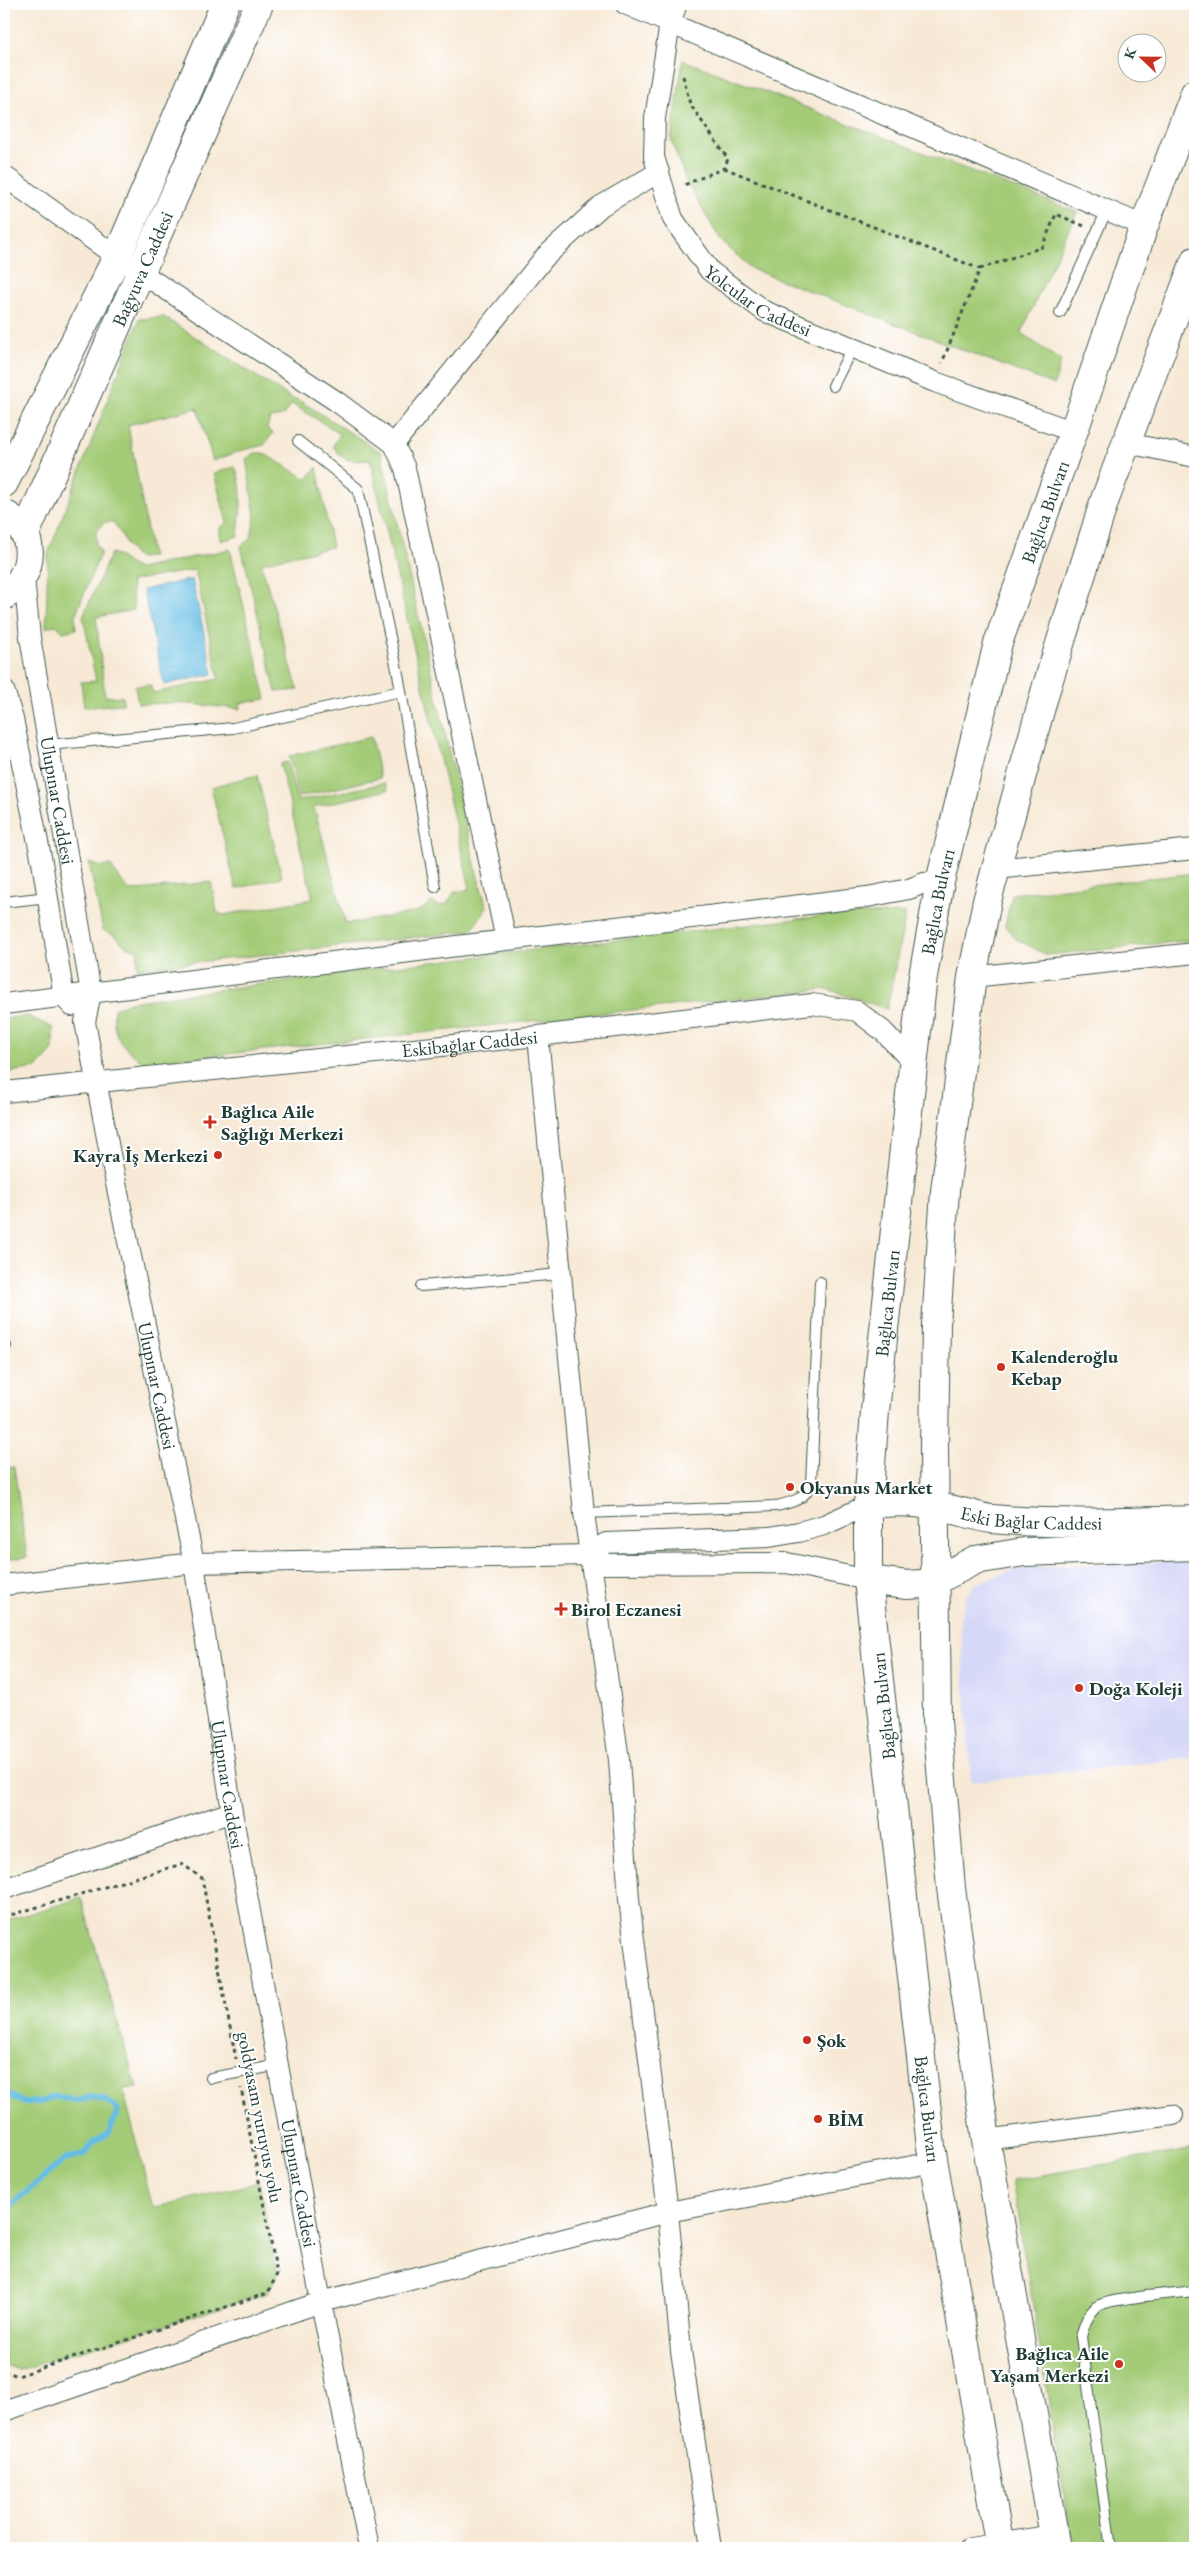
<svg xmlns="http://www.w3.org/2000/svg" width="1199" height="2552" viewBox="0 0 1199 2552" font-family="'EB Garamond',serif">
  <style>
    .built { fill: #d6d8f8 }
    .green { fill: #a4cc78; stroke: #628456 }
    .water { fill: #65bee3; stroke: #427e8c }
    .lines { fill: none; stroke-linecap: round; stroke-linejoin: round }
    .stream { stroke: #65bee3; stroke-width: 6 }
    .lane-casing { stroke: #3f574c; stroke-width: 12 }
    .street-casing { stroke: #3f574c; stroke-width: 22 }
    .secondary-casing { stroke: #3f574c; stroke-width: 30 }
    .primary-casing { stroke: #3f574c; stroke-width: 30 }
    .path { stroke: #3f574c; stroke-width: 3; stroke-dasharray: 4 4; stroke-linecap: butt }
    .lane { stroke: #fff; stroke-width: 10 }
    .street { stroke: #fff; stroke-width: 20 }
    .secondary { stroke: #fff; stroke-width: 28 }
    .primary { stroke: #fff; stroke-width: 28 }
    .poi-dot { fill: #c8321e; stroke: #fff; stroke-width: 2 }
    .labels { text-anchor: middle; stroke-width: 4; stroke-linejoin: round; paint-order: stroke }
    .street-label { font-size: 19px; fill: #1f3d34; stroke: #fff }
    .poi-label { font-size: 19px; font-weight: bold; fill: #1f3d34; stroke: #fff; text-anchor: start }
  </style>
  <rect width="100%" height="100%" fill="#fff"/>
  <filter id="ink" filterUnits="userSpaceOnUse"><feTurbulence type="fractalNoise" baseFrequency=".02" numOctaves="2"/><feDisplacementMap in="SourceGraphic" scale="10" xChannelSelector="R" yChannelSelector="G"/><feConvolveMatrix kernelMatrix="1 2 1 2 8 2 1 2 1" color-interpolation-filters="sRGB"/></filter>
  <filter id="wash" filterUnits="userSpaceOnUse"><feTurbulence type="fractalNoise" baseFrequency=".0096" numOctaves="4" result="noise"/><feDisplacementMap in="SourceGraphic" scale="20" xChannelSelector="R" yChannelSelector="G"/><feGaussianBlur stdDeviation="1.12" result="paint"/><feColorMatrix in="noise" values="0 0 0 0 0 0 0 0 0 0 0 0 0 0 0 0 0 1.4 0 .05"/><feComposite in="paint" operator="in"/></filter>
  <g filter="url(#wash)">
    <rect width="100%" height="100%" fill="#f7e9d5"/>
    <path class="built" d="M 1195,1561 L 1195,1758 L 971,1782 L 960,1619 L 966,1597 L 975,1584 L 1013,1570 L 1037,1567 Z"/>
    <g class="green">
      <path d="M 683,60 L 1077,212 L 1021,333 L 1061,361 L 1054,385 L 752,269 L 721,241 L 686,181 L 671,139 Z"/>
      <path d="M 164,317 L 294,400 L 297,399 L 381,452 L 478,878 L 487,907 L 471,931 L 137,969 L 138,950 L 126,946 L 112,934 L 103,930 L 89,863 L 102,867 L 110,865 L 129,891 L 211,882 L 217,912 L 223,915 L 313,899 L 280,764 L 287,762 L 298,801 L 385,783 L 388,790 L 314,807 L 346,924 L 411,913 L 421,910 L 432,902 L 438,906 L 447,904 L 455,891 L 463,891 L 470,888 L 370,460 C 353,461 343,463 333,446 L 340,434 L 292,404 L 282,416 L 270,418 L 267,428 L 273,433 L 264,445 L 243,450 L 213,461 L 197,408 L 128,425 L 152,557 L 138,558 C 124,547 125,536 113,522 L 104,522 L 96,532 L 96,545 L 101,552 L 75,616 L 76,629 L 63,632 L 56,625 L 46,628 L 48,554 L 139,319 Z"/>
      <path d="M 255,453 L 263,453 L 307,479 L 317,467 L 332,547 L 261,563 L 298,690 L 276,692 L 241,546 L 251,538 L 255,516 L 246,459 Z"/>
      <path d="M 235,467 C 245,489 240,512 238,536 L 220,541 L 220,528 L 227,523 L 214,473 Z"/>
      <path d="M 230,549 L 266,699 L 240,703 L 241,709 L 179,703 L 138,704 L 135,686 L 150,685 L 153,693 L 219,679 L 195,570 L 131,581 L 134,610 L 96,617 L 105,696 L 123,697 L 123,704 L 84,707 L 81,682 L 96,681 L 83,616 L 111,553 C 122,556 128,565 139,569 Z"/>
      <path d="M 371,737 L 380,778 L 299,797 L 289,756 Z"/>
      <path d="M 257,775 L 282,877 L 236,889 L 211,787 Z"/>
      <path d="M 1195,873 L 1195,940 L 1047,955 L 1016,939 L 1005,926 L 1012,894 Z"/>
      <path d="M 906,913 L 887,1009 L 827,989 L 144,1063 C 123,1047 111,1037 114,1009 L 129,1002 L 372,969 L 831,915 Z"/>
      <path d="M 28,1016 L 53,1028 L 53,1050 L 37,1068 L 4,1073 L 4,1019 Z"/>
      <path d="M 14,1467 L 27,1557 L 4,1560 L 4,1468 Z"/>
      <path d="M 81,1898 L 137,2088 L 123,2089 L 153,2208 L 259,2182 L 277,2274 L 268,2293 L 19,2370 L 5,2365 L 4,2361 L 4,1921 Z"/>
      <path d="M 1195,2149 L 1195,2548 L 1073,2548 L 1012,2180 Z"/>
    </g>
    <path class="water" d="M 192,579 L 213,674 L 164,685 L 143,590 Z"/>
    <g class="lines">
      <path class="stream" d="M 4,2098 L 11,2096 L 23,2102 L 40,2102 L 55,2096 L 76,2101 L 91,2097 L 106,2100 L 118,2110 L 109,2133 L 93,2143 L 83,2155 L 64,2160 L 4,2211"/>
    </g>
  </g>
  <g filter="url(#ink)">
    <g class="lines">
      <g class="lane-casing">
        <g id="lane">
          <path d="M 1060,313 L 1107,210"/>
          <path d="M 833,386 L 852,348"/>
          <path d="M 298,441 L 358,489 L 398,674 L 435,887"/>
          <path d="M 48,745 L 233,728 L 401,691"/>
          <path d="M 4,902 L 48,897"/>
          <path d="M 421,1286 L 561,1274"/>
          <path d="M 4,1346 L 6,1346"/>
          <path d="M 584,1513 L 776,1506 C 793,1502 804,1500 811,1484 L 820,1282"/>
          <path d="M 211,2078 L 279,2065"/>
          <path d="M 1111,2548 L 1081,2337 C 1084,2325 1087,2316 1096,2307 C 1107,2298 1178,2293 1195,2291"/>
        </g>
      </g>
      <g class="street-casing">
        <g id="street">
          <path d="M 625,4 L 1144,226"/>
          <path id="s1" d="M 677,4 L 670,23 L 655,118 L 654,157 L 673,219 L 710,271 L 764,311 L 935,382 L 1074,432"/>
          <path d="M 4,176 L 117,257 L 336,401 L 394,444 L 405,468 L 506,940"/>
          <path d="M 1127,443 L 1195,457"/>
          <path d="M 394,444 L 545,257 L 601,206 L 659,172"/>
          <path id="s2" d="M 24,578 L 30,637 L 91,993 L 85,1022 L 110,1154 L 194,1563 L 232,1812 L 321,2302 L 369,2548"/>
          <path d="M 4,690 L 13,719 L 42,862 L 64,997 L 72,1006"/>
          <path d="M 995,869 L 1195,849"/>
          <path d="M 972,977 L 1195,953"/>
          <path d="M 4,1004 L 457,946 L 867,897 L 909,889 L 924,883 L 940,882"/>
          <path d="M 538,1036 L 584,1513 L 619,1760 L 629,1899 L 668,2212 L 681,2351 L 711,2548"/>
          <path id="s3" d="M 4,1092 L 538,1036 L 812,1004 L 857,1011 L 883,1031 L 914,1064"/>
          <path d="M 589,1555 L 606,1543 L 769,1537 L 799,1532 L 824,1525 L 868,1505"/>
          <path d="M 4,1585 L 194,1563 L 589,1555 L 605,1564 L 787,1563 L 868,1580"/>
          <path d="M 4,1889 L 232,1812"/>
          <path d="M 986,2140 L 1173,2115"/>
          <path d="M 4,2411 L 321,2302 L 668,2212 L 934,2162"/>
          <path d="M 970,2548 L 1054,2535"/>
        </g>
      </g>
      <g class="secondary-casing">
        <g id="secondary">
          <path d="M 4,483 L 117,257 L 225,4"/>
          <path d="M 4,514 C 39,531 35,577 4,596"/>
          <path id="s4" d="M 25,534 L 259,4"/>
          <path id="s5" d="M 868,1505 C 902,1498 934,1505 966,1513 C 975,1515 983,1518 992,1519 C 1059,1525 1128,1522 1195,1520"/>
          <path d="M 868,1580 L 907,1585 L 921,1584 L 937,1580 L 975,1560 L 1024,1552 L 1195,1546"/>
        </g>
      </g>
      <g class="primary-casing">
        <g id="primary">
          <path id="s6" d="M 1000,2548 L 931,2147 L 897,1843 L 868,1580 L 868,1505 L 875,1411 L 923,976 L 940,882 L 998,643 L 1077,422 L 1144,226 L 1195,93"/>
          <path d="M 1056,2548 L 986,2140 L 951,1888 L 937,1721 L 934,1447 L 936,1325 L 945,1191 L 972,977 L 987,901 L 1046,689 L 1104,502 L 1195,261"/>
        </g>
      </g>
      <g class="path">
        <path d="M 683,76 L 690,104 L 728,159 L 724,168 L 684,185"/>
        <path d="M 724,168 L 980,269 L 942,363"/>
        <path d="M 980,269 L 1042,247 L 1056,214 L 1084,226"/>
        <path d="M 4,1917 L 182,1864 L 202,1878 L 236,2059"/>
        <path d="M 4,2371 L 18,2376 L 268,2293 L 277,2274 L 241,2088"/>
      </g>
      <use href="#lane" class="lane"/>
      <use href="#street" class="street"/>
      <use href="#secondary" class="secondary"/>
      <use href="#primary" class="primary"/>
    </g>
  </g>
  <g class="poi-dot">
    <path d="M207.5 1114.5h5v5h5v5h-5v5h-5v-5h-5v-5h5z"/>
    <circle cx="218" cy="1155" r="5"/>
    <circle cx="1001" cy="1367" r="5"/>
    <circle cx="790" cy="1487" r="5"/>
    <path d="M558.5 1601.5h5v5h5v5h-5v5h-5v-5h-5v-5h5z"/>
    <circle cx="1079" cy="1688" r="5"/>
    <circle cx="807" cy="2040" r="5"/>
    <circle cx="818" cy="2119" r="5"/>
    <circle cx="1119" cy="2364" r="5"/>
  </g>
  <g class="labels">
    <g class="street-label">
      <text dy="7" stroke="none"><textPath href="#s4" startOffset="290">Bağyuva Caddesi</textPath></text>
      <text dy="7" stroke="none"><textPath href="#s1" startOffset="341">Yolcular Caddesi</textPath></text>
      <text dy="7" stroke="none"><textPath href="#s6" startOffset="2065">Bağlıca Bulvarı</textPath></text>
      <text dy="7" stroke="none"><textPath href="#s2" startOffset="225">Ulupınar Caddesi</textPath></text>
      <text dy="7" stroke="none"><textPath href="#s6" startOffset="1660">Bağlıca Bulvarı</textPath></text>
      <text dy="7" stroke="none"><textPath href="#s3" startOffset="468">Eskibağlar Caddesi</textPath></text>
      <text dy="7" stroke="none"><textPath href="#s6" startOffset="1255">Bağlıca Bulvarı</textPath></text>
      <text dy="7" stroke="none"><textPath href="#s2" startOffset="821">Ulupınar Caddesi</textPath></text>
      <text dy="7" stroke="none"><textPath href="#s5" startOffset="165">Eski Bağlar Caddesi</textPath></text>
      <text transform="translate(883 1706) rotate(-96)" y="7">Bağlıca Bulvarı</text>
      <text dy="7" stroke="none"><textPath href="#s2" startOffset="1226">Ulupınar Caddesi</textPath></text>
      <text transform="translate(928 2109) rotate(83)" y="7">Bağlıca Bulvarı</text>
      <text transform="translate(261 2117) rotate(79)" y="7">goldyasam yuruyus yolu</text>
      <text dy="7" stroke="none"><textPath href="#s2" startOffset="1631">Ulupınar Caddesi</textPath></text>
    </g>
    <g class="poi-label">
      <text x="221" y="1118">Bağlıca Aile<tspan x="221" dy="22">Sağlığı Merkezi</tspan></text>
      <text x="208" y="1162" text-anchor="end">Kayra İş Merkezi</text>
      <text x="1011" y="1363">Kalenderoğlu<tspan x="1011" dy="22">Kebap</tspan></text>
      <text x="800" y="1494">Okyanus Market</text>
      <text x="571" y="1616">Birol Eczanesi</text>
      <text x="1089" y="1695">Doğa Koleji</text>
      <text x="817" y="2047">Şok</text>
      <text x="828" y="2126">BİM</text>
      <text x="1109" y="2360" text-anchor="end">Bağlıca Aile<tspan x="1109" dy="22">Yaşam Merkezi</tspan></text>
    </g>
  </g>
  <rect width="1199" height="2552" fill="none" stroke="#fff" stroke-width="20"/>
  <g transform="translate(1142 58) rotate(292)"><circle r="24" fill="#ffffff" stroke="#a5b1ae"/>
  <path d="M0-4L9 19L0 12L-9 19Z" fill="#c8321e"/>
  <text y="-8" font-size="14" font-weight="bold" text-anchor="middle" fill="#1f3d34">K</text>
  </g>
</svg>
